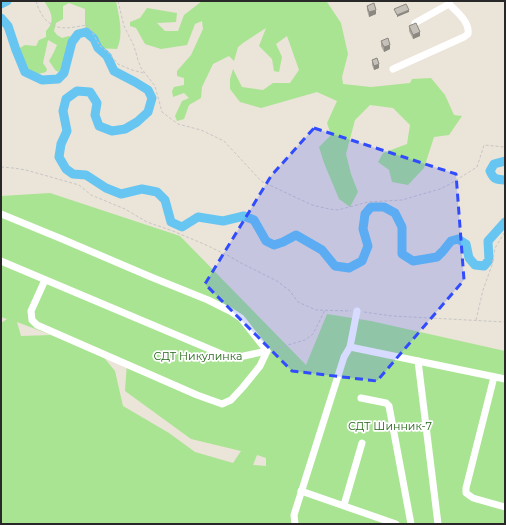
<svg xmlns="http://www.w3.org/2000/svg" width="506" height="525" viewBox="0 0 506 525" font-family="Montserrat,sans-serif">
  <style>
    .green { fill: #a9e492; fill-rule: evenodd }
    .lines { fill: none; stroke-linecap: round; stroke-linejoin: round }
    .river { stroke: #67c5f2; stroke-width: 9 }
    .path { stroke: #c7c7c7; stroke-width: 1; stroke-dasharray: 3 2; stroke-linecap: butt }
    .minor { stroke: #fff; stroke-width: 7 }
    .wall { fill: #aaa69e }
    .shaded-wall { fill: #8b8781 }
    .building { fill: #c6c1b8; stroke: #8b8781 }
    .marked { fill: #314cff; fill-opacity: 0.2; stroke: #314cff; stroke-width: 3; stroke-dasharray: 8 5; stroke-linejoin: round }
    .labels { text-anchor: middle; stroke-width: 3.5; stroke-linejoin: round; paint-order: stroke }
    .park-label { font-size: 11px; fill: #236617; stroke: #fff }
  </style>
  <rect width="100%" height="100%" fill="#ebe4d8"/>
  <g class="green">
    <path d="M 44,1 L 116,1 C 119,17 124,34 117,49 L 98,48 L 94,39 L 86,32 L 85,24 L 85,9 L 69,3 L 63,6 L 63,19 L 56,23 L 54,31 L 57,35 L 62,38 L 69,36 L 75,39 L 72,42 L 64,73 L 56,71 L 49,61 L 54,52 L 57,45 L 48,40 L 43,63 L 47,69 L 46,72 L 38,74 L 32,71 L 25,72 L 16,50 L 25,45 L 36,46 L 39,40 L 46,37 L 46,31 C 56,21 51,11 44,1 Z"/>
    <path d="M 202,1 L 323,1 L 327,2 L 341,23 L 348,54 L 342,77 L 343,84 L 371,87 L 410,83 L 412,79 L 431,78 L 445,95 L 454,115 L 462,116 L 449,135 L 434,137 L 424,168 L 408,185 L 392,182 L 389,170 L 378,162 L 383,153 L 407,144 L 410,125 L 393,108 L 370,105 L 355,120 L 346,154 L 351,174 L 358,192 L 350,207 L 339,199 L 324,163 L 319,147 L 331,135 L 327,123 L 337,101 L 317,92 L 261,108 L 240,102 L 230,89 L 230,79 L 233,69 L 242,87 L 263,90 L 273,83 L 290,83 L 299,70 L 287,36 L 276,44 L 282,57 L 279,72 L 274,71 L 272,59 L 259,46 L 266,28 L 243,43 L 238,47 L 234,61 L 229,56 L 213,64 L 202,87 L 201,98 L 189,105 L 184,119 L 177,121 L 175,116 L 182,101 L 189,98 L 184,93 L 173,97 L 172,91 L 174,87 L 184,85 L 184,78 L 177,76 L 177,71 L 191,55 L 203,29 L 202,21 L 195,24 L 187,45 L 161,49 L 145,44 L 136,28 L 130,26 L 130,22 L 140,18 L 147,8 L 177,13 L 176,22 L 157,23 L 165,31 L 178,31 L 184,15 Z"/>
    <path d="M 50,193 L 180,236 L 306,365 L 327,314 L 371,321 L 505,351 L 505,524 L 1,524 L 1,323 L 7,319 L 1,317 L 1,196 ZM 17,322 L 51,335 L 21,336 ZM 101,354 L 127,363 L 125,391 L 191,439 L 241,451 L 233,463 L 195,452 L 169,433 L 123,406 L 115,371 ZM 257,455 L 266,458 L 266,466 L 253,465 Z"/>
  </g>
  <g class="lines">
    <g class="river">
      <path d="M 1,4 L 7,1"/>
      <path d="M 1,18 L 8,26 L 16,50 L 25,72 L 42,80 L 58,79 L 64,73 L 72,42 L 78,34 L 86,32 L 94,39 L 98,48 L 107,56 L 114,71 L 135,82 L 148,90 L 152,98 L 148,112 L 137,122 L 125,129 L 112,131 L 99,126 L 95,115 L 97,103 L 90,92 L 77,91 L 66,99 L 63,111 L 67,131 L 61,144 L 59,157 L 66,169 L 73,174 L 86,175 L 106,188 L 121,194 L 142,189 L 157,192 L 165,200 L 171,222 L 182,227 L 198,217 L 223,221 L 244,216 L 254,220 L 266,241 L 274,245 L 283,242 L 296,235 L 322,250 L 335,266 L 349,268 L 362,261 L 368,246 L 363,229 L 365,214 L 371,207 L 384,207 L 395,213 L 402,227 L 402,254 L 413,261 L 437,257 L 443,251 L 451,241 L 458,239 L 466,244 L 469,258 L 475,265 L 484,266 L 489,260 L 488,241 L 505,222"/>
      <path d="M 505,161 L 494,164 L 490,171 C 494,180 496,179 505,180"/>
    </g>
    <g class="path">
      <path d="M 36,1 C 38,8 40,12 44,18 C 57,33 71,27 88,25 L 100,46 L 108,52 L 118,64 L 132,70 L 144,73"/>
      <path d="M 118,1 L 124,26 L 134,46 L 138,60 L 141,68 L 155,86 L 162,112 L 178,124 L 201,130 L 224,141 L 261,181 L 312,205 L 329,209 L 338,210 L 368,202 L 402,200 L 440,189 L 450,184 L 477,167 L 484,145 L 505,147"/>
      <path d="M 1,167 L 13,168 L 26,170 L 79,185 L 91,195 L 125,209 L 147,222 L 173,231 L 206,245 L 229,256 L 241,263 L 277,281 L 290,291 L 298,302 L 316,310 L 351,311"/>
      <path d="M 364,312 L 392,316 L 505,322"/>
      <path d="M 476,320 L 483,290 L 492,265 L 495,248 L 505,232"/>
      <path d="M 274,349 L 305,340 L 313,334 L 325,310"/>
    </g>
    <g class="minor">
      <path d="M 415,23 L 449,4"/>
      <path d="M 393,69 L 464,37 L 468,34 C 470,22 457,12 449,4 L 450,1"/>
      <path d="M 1,214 L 62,239 L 151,277 L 208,300 L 230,311 L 241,318 L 267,351 L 260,366 L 243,387 L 231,400 L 222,404 L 197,395 L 37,325 L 32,320 L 31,311 L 45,280"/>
      <path d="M 1,261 L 219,353 L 229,357 L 239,357 L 267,351"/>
      <path d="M 350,347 L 505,379"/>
      <path d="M 418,361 L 438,524"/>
      <path d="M 494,377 L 466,488 L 466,493 L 473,498 L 505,507"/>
      <path d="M 361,398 L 386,403 L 389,406 L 411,524"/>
      <path d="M 301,491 L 396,524"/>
      <path d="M 344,505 L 362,443"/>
      <path d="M 295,524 L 294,515 L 344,357 L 350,347 L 357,311"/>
    </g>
  </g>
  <g class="wall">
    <path d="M 367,6 L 376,14 L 369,17 L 367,10 Z"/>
    <path d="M 409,26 L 420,36 L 413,39 L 409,31 Z"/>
    <path d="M 381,41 L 390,49 L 384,52 L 381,46 Z"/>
    <path d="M 372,60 L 379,68 L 374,70 L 372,65 Z"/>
  </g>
  <g class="shaded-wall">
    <path d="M 376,10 L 376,14 L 369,17 L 369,12 Z"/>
    <path d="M 409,10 L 409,12 L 397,17 L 397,15 Z"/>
    <path d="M 420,32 L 420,36 L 413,39 L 413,35 Z"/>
    <path d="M 390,45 L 390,49 L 384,52 L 384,47 Z"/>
    <path d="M 379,64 L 379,68 L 374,70 L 374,66 Z"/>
  </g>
  <g class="building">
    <path d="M 374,3 L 376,10 L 369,12 L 367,6 Z"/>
    <path d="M 406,4 L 409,10 L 397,15 L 394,9 Z"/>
    <path d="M 416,23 L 420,32 L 413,35 L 409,26 Z"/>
    <path d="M 388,38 L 390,45 L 384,47 L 381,41 Z"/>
    <path d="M 377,58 L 379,64 L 374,66 L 372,60 Z"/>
  </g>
  <path class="marked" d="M 314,128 L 456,174 L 464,280 L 377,381 L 292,371 L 205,284 L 271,176 Z"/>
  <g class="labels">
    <g class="park-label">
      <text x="198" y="360">СДТ Никулинка</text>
      <text x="390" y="430">СДТ Шинник-7</text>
    </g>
  </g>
  <rect width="506" height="525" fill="none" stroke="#282828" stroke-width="4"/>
</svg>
